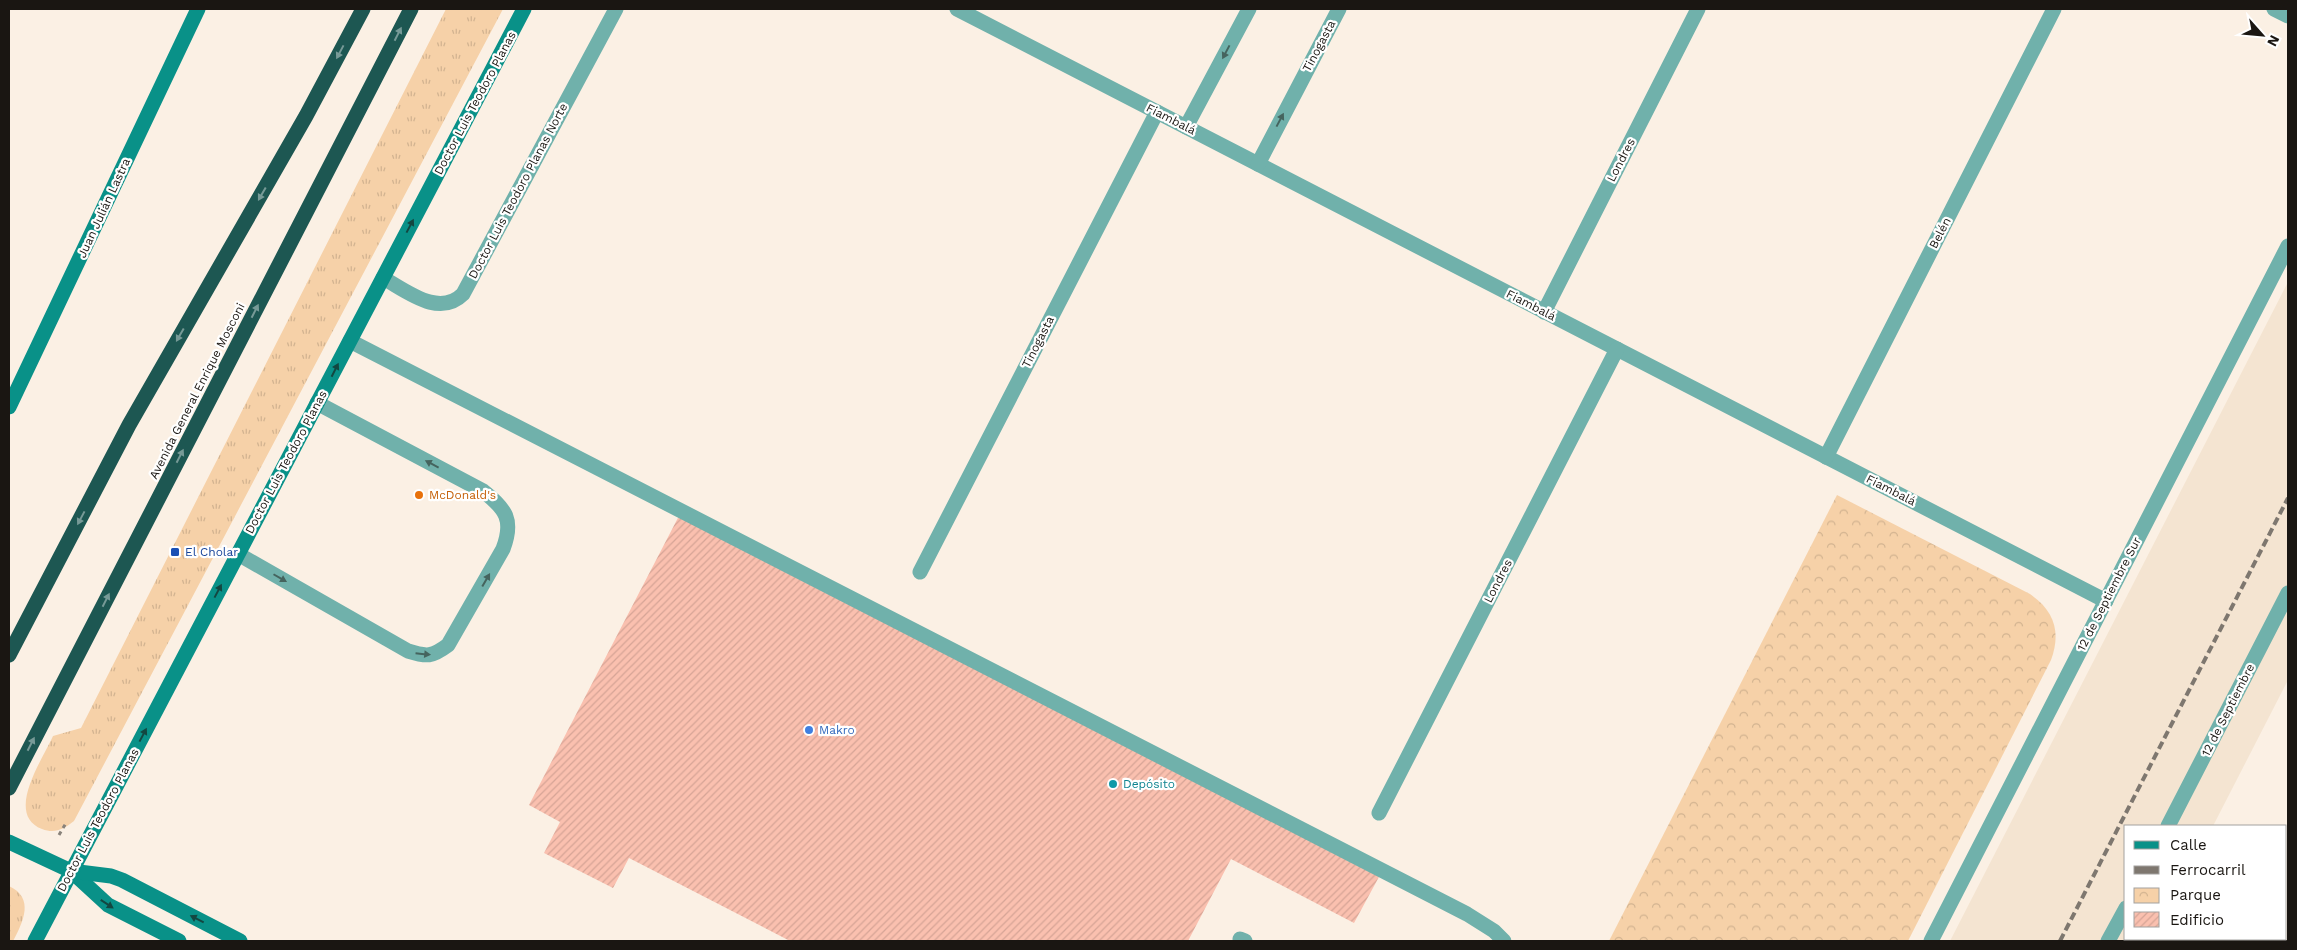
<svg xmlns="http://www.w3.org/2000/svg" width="2297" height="950" viewBox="0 0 2297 950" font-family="'Work Sans',sans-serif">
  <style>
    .built { fill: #f4e4d1 }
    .grass { fill: url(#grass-tufts) }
    .park { fill: url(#park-crowns) }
    .building { fill: url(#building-hatch) }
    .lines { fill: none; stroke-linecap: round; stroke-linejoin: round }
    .path { stroke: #89827a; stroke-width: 3; stroke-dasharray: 4 4; stroke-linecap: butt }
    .lane { stroke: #70b1ab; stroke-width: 15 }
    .street { stroke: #70b1ab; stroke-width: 15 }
    .secondary { stroke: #099188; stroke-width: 15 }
    .highway { stroke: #1d5752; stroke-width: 15 }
    .rail { stroke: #7e776f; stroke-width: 4; stroke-dasharray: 8 4; stroke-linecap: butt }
    .oneway { fill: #779a97 }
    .oneway2 { fill: #45645e }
    .oneway3 { fill: #134741 }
    .food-dot { fill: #e8710a; stroke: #fff; stroke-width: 2 }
    .transit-dot { fill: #1a4fb4; stroke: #fff; stroke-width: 2 }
    .shop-dot { fill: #3f7fe0; stroke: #fff; stroke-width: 2 }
    .culture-dot { fill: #0f9aa8; stroke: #fff; stroke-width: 2 }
    .labels { text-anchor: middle; stroke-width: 4.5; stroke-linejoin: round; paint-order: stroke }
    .street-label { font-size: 12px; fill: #1a1612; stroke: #fff }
    .food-label { font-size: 12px; fill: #c56008; stroke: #fff; text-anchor: start }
    .transit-label { font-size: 12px; fill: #164399; stroke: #fff; text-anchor: start }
    .shop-label { font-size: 12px; fill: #366cbe; stroke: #fff; text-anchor: start }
    .culture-label { font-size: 12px; fill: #0d838f; stroke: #fff; text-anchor: start }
  </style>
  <defs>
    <pattern id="grass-tufts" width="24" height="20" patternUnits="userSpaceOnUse" patternTransform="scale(1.25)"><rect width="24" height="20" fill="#f6d1a8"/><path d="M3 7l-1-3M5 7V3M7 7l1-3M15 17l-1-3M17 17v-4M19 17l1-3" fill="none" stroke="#d2b390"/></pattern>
    <pattern id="park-crowns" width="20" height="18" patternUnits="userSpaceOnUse" patternTransform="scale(1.25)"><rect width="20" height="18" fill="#f6d1a8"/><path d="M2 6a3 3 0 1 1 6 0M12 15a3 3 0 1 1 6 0" fill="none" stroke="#d2b390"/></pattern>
    <pattern id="building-hatch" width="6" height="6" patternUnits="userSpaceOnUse" patternTransform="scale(1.25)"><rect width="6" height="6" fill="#fac0af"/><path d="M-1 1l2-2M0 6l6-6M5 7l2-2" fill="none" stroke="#d6a496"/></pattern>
  </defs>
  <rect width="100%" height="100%" fill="#fbf0e4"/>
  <path class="built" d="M 2288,282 L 2288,680 L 2213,826 L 2126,826 L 2126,939 L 2155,939 L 2154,941 L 1950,941 Z"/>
  <g class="grass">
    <path d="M 446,9 L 503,9 L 74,821 C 64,829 55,834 42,829 C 4,814 43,759 53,736 L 81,728 Z"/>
    <path d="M 9,886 C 35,898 23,922 13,941 L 9,941 Z"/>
  </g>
  <path class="park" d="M 1837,495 L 2030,594 C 2055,611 2061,633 2051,660 L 1908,941 L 1609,941 Z"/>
  <path class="building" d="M 681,512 L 1380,875 L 1354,923 L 1231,859 L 1188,941 L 790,941 L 629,858 L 613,888 L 544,853 L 560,822 L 529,805 Z"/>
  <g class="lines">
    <path class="path" d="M 59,835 L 66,823"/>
    <g class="lane">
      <path d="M 350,341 L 1467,914 L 1494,931 L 1504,941"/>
      <path d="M 238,554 L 408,651 C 427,657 432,657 448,645 L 503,549 C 514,520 506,509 483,491 L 317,403"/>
      <path d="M 2168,826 L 2288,593"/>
      <path d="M 1240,939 L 1245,941"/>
      <path d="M 2108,941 L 2126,908"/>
    </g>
    <g class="street">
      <path d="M 957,9 L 2106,601"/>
      <path d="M 2274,9 L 2288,16"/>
      <path d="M 1186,127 L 1249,9"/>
      <path d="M 1258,164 L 1339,9"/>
      <path d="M 383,278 C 407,291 439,318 463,294 L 616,9"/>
      <path d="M 1544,312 L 1698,9"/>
      <path d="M 1826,457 L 2054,9"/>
      <path d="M 920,572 L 1157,112"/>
      <path d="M 1379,813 L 1617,349"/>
      <path d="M 1931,941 L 2288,246"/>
    </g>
    <g class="secondary">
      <path d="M 9,407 L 198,9"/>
      <path d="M 9,842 L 71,871 L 108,905 L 179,941"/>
      <path d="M 71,871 L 111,876 L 122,880 L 240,941"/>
      <path d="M 35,941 L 524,9"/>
    </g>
    <g class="highway">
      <path d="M 9,655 L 129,425 L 306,116 L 363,9"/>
      <path d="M 9,788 L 411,9"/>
    </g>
    <path class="rail" d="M 2060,941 L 2288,498"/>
  </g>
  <defs><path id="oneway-solid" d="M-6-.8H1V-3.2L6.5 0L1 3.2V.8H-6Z" transform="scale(1.25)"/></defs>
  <g class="oneway">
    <use href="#oneway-solid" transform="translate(398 34) rotate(-63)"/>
    <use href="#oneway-solid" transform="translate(340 52) rotate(118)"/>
    <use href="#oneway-solid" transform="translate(262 194) rotate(120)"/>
    <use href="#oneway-solid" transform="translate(255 311) rotate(-63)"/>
    <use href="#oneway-solid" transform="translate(180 335) rotate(120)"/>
    <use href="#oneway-solid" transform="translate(180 456) rotate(-63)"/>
    <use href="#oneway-solid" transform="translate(81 518) rotate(118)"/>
    <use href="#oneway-solid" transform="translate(106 600) rotate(-63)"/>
    <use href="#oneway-solid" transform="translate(31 744) rotate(-63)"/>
  </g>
  <g class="oneway2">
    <use href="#oneway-solid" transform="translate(1226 52) rotate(118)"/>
    <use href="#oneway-solid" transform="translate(1280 120) rotate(-62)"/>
    <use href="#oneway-solid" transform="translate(432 464) rotate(-152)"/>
    <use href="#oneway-solid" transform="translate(280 578) rotate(30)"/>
    <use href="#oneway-solid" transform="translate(486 580) rotate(-60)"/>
    <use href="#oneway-solid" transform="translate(423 654) rotate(6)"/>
  </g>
  <g class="oneway3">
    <use href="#oneway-solid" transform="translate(410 226) rotate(-62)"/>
    <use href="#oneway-solid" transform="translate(335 370) rotate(-63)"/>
    <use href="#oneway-solid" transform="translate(218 591) rotate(-62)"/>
    <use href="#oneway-solid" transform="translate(143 735) rotate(-62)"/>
    <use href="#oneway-solid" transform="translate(107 904) rotate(33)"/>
    <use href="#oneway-solid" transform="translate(197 919) rotate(-153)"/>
  </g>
  <circle class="food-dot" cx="419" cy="495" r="5"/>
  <rect class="transit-dot" x="170" y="547" width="10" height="10" rx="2.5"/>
  <circle class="shop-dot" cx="809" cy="730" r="5"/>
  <circle class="culture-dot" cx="1113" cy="784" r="5"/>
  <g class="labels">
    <g class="street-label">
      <text transform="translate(1319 46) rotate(-62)" y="4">Tinogasta</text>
      <text transform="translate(475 103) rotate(-62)" y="4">Doctor Luis Teodoro Planas</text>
      <text transform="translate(1171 119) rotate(27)" y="4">Fiambalá</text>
      <text transform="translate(1621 160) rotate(-63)" y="4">Londres</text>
      <text transform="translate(518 191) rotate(-62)" y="4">Doctor Luis Teodoro Planas Norte</text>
      <text transform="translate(104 208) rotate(-65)" y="4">Juan Julián Lastra</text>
      <text transform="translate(1940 233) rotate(-63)" y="4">Belén</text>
      <text transform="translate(1531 305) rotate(27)" y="4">Fiambalá</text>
      <text transform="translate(1038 342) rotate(-63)" y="4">Tinogasta</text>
      <text transform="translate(197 391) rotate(-63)" y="4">Avenida General Enrique Mosconi</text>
      <text transform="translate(286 462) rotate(-62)" y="4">Doctor Luis Teodoro Planas</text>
      <text transform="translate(1891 490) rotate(27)" y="4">Fiambalá</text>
      <text transform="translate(1498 581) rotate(-63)" y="4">Londres</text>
      <text transform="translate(2109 594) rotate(-63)" y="4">12 de Septiembre Sur</text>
      <text transform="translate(2228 710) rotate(-63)" y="4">12 de Septiembre</text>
      <text transform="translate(98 820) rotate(-62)" y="4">Doctor Luis Teodoro Planas</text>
    </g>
    <g class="food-label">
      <text x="429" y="499">McDonald's</text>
    </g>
    <g class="transit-label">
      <text x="185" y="556">El Cholar</text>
    </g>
    <g class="shop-label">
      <text x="819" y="734">Makro</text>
    </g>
    <g class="culture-label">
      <text x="1123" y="788">Depósito</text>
    </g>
  </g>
  <rect width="2297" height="950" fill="none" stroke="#1a1612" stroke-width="20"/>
  <rect x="2124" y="825" width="162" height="115" fill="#ffffff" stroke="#a3a2a0"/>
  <rect x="2134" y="841" width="25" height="8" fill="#099188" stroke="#a3a2a0"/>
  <text x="2170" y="850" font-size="15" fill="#1a1612">Calle</text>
  <rect x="2134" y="866" width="25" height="8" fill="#7e776f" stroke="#a3a2a0"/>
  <text x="2170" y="875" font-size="15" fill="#1a1612">Ferrocarril</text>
  <rect x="2134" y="888" width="25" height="15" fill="url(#park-crowns)" stroke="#a3a2a0"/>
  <text x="2170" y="900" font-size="15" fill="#1a1612">Parque</text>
  <rect x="2134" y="912" width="25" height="15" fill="url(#building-hatch)" stroke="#a3a2a0"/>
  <text x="2170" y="925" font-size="15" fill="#1a1612">Edificio</text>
  <g transform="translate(2262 35) rotate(117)" stroke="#ffffff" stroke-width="4" paint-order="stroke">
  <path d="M0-4L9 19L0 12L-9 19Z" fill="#1a1612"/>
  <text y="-8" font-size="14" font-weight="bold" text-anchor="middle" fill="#1a1612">N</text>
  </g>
</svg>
